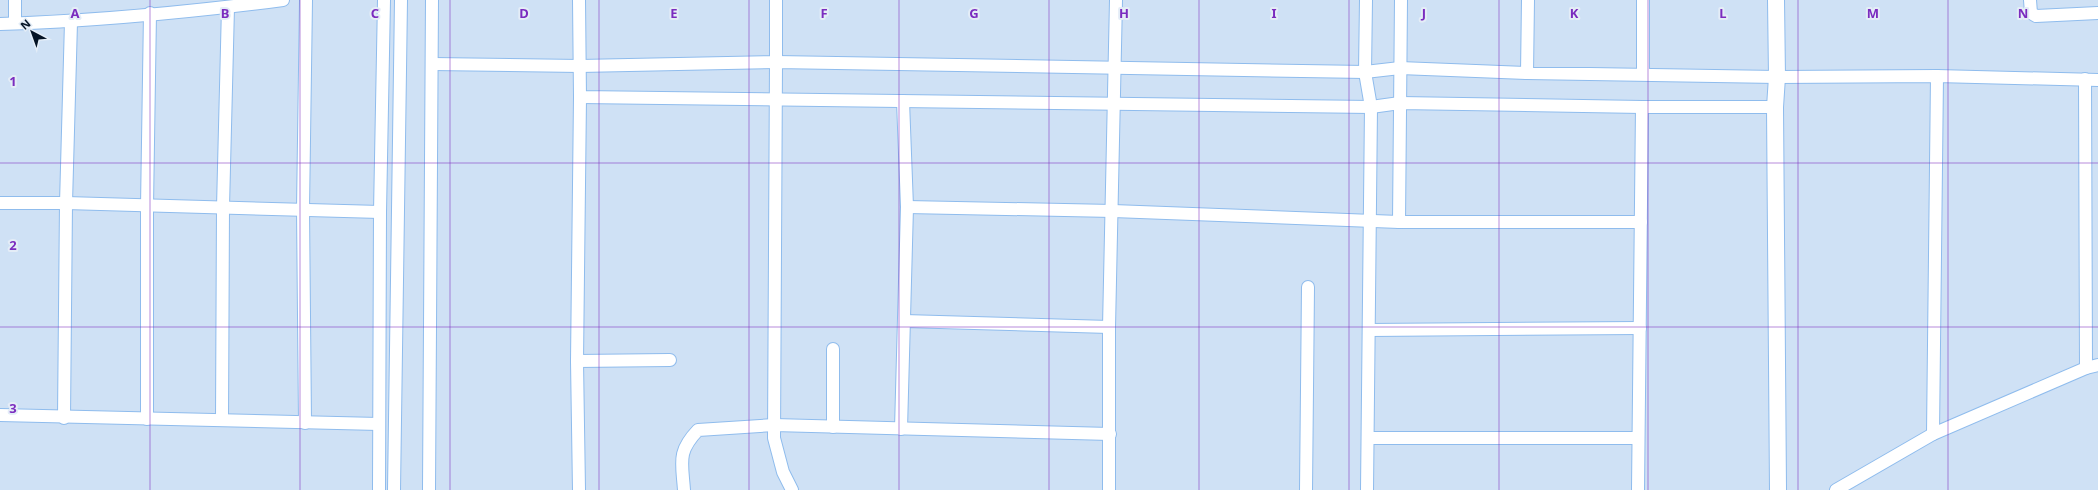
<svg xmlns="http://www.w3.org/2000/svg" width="2098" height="490" viewBox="0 0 2098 490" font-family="'Noto Sans',sans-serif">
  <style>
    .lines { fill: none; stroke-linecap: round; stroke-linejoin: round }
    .street-casing { stroke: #8fbced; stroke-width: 14 }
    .secondary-casing { stroke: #8fbced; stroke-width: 18 }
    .street { stroke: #fff; stroke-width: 12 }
    .secondary { stroke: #fff; stroke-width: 16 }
    .grid { fill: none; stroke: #7b2cbf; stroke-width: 1; stroke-opacity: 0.55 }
    .grid-label { font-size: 13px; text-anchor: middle; font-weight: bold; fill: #7b2cbf; stroke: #e4edf7; stroke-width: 4; stroke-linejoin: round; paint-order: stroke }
  </style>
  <rect width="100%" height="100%" fill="#cfe1f5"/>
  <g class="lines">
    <g class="street-casing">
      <g id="street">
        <path d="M 579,0 L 580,97 L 1371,107 L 1400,103 L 1642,107 L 1775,107"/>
        <path d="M 1366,0 L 1365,72 L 1371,107 L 1367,490"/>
        <path d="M 2030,0 L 2031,13 L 2036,16 L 2098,13"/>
        <path d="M 15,23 L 15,0"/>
        <path d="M 0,24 C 95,21 190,12 283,0"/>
        <path d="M 432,64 L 580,66 L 776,62 L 776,0"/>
        <path d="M 1527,73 L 1528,0"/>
        <path d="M 1643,74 L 1643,0"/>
        <path d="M 2085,79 L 2086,368"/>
        <path d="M 0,203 L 66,203 L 380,212"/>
        <path d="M 907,207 L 1113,211 L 1399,222 L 1641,222"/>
        <path d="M 1399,222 L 1401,0"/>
        <path d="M 904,321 L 1109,327"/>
        <path d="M 1369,330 L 1640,328"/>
        <path d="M 833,349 L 833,427"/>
        <path d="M 577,361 L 670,360"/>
        <path d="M 0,415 L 379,424"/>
        <path d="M 64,418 L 66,203 L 71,22"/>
        <path d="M 147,419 L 147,206 L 150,13"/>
        <path d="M 222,420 L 223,207 L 228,7"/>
        <path d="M 305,423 L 303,209 L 306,0"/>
        <path d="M 901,429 L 907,207 L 903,101"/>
        <path d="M 1933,434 L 1937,76"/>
        <path d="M 1368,438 L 1638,438"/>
        <path d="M 379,490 L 380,212 L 384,0"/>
        <path d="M 394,490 L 401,0"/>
        <path d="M 429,490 L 432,0"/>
        <path d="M 579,490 L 577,361 L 580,97"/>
        <path d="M 684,490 C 682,462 677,452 698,430 L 774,425 L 1110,434"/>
        <path d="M 792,490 L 783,472 L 774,438 L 776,62 L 1365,72 L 1400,68 L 1527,73 L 1777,77 L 1937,76 L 2098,80"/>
        <path d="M 1109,490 L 1109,327 L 1116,0"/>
        <path d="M 1306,490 L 1308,287"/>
        <path d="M 1638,490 L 1642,107"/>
        <path d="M 1836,490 L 1933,434 L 2086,368 L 2098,365"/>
      </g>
    </g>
    <g class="secondary-casing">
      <path id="secondary" d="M 1776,0 L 1777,77 L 1775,107 L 1778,490"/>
    </g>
    <use href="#street" class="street"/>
    <use href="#secondary" class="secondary"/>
  </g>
  <path class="grid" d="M 150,0 L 150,490M 300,0 L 300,490M 450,0 L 450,490M 599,0 L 599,490M 749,0 L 749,490M 899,0 L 899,490M 1049,0 L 1049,490M 1199,0 L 1199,490M 1349,0 L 1349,490M 1499,0 L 1499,490M 1648,0 L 1648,490M 1798,0 L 1798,490M 1948,0 L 1948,490M 0,163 L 2098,163M 0,327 L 2098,327"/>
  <g class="grid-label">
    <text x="75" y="18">A</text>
    <text x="225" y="18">B</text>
    <text x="375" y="18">C</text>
    <text x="524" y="18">D</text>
    <text x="674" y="18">E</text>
    <text x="824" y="18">F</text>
    <text x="974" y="18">G</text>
    <text x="1124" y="18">H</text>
    <text x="1274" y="18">I</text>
    <text x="1424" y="18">J</text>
    <text x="1574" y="18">K</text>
    <text x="1723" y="18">L</text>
    <text x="1873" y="18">M</text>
    <text x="2023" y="18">N</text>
    <text x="13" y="86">1</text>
    <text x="13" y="250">2</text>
    <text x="13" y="413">3</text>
  </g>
  <g transform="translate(32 32) rotate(319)" stroke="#e4edf7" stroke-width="3" paint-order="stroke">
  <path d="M0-3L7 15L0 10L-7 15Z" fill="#041325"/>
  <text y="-6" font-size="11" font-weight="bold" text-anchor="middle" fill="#041325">N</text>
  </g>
</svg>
